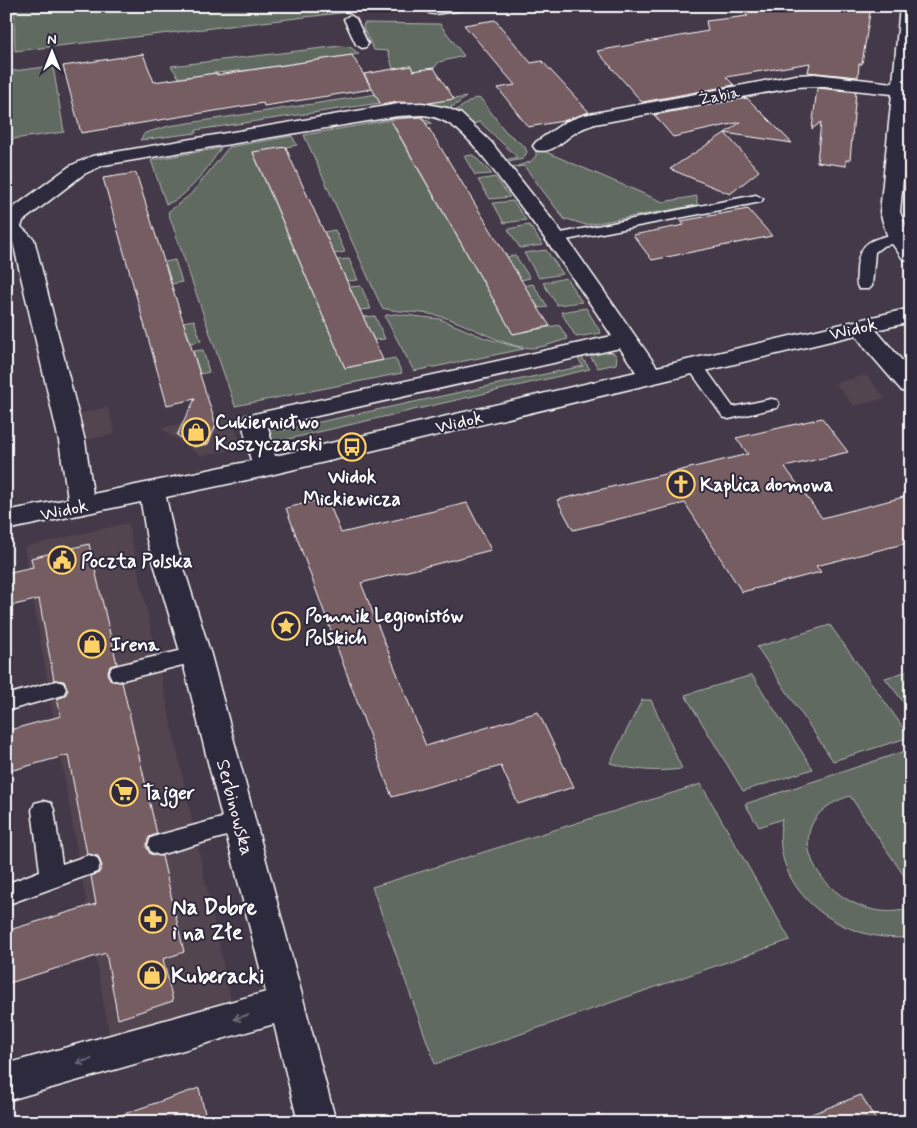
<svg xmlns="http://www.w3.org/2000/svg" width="917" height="1128" viewBox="0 0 917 1128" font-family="Mynerve,sans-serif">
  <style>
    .built { fill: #524450 }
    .green { fill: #616b60; stroke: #b0b5b0 }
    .building { fill: #745d62; stroke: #fff }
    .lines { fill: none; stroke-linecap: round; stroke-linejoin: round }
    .lane-casing { stroke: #fff; stroke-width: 3 }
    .street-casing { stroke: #fff; stroke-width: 3 }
    .lane { fill: #2f2a3d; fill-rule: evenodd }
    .street { fill: #2f2a3d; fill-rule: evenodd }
    .oneway { stroke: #6d6a77 }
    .labels { text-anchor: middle; stroke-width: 4; stroke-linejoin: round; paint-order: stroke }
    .far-street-label { font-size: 16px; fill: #fff; stroke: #2f2a3d }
    .street-label { font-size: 19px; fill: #fff; stroke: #2f2a3d }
    .poi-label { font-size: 19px; font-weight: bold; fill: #fff; stroke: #2f2a3d; text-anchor: start }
    .near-poi-label { font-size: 22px; font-weight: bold; fill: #fff; stroke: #2f2a3d; text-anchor: start }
  </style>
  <rect width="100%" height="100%" fill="#443948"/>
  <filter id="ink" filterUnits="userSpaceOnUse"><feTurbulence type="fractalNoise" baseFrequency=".02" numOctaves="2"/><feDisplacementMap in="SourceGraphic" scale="10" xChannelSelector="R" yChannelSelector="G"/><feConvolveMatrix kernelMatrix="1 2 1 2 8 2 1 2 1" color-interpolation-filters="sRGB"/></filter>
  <g filter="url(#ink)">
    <g class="built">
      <path d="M 866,375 L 885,398 L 854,406 L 835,383 Z"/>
      <path d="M 108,407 L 115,434 L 81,441 L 76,414 Z"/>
      <path d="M 229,414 L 243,448 L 201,456 L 160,428 Z"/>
      <path d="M 128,523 L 237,1028 L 115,1067 L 24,547 Z"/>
    </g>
    <g class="green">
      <path d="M 14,6 L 400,6 L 15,51 Z"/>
      <path d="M 364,23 L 440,24 L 464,56 L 439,62 L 434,68 L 413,71 L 411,66 L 393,69 L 388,51 L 374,50 L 363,28 Z"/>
      <path d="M 340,46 L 350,47 L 359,54 L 249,70 L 216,73 L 179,78 L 171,66 Z"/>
      <path d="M 53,66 L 64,132 L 6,140 L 6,72 Z"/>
      <path d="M 384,93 L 434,102 L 466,97 L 457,104 L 444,111 L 407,99 L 196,130 L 196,133 L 140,140 L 145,133 L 169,126 Z"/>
      <path d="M 475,98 L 481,99 L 505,131 L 525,147 L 527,152 L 523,159 L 508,162 L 505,160 L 517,157 L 480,122 L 469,125 L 452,113 Z"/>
      <path d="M 407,117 L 423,118 L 432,123 L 395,129 L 513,334 L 559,325 L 568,339 C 556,342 542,348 530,348 C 501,346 471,325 443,317 C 423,311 402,313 382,308 L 304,135 Z"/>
      <path d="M 292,136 L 297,145 L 253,153 L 345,368 L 395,358 L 402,373 L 235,406 L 168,212 L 190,195 L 229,147 Z"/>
      <path d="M 221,148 C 209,166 187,199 166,204 L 151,160 Z"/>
      <path d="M 536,151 L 546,152 L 663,202 L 697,196 L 697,205 L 586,225 L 567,219 L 565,220 L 524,166 L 511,168 L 530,162 L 536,156 Z"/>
      <path d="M 473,155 L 492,174 L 475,175 L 464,156 Z"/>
      <path d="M 495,177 L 510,197 L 490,199 L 478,180 Z"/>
      <path d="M 513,201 L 526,220 L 504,223 L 493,203 Z"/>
      <path d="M 529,225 L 543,245 L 520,248 L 508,229 Z"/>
      <path d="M 335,230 L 345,252 L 334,254 L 324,232 Z"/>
      <path d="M 546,250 L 563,274 L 539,278 L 524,253 Z"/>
      <path d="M 515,255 L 530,278 L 521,280 L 507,257 Z"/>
      <path d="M 349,259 L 358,280 L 347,281 L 337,260 Z"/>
      <path d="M 175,260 L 182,282 L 172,284 L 165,262 Z"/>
      <path d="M 566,278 L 582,302 L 557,305 L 543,283 Z"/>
      <path d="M 533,284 L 548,307 L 539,308 L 524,286 Z"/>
      <path d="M 361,286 L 371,309 L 360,310 L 349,287 Z"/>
      <path d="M 586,308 L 601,333 L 576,337 L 561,312 Z"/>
      <path d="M 396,314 L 440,319 L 485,338 L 524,349 L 414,371 L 385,317 L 386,315 Z"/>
      <path d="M 375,316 L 385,339 L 374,340 L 363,317 Z"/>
      <path d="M 194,320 L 201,341 L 191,343 L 183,322 Z"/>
      <path d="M 203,350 L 209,372 L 200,374 L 193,351 Z"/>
      <path d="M 602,350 L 614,353 L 617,357 L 616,364 L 598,368 L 588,353 Z"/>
      <path d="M 580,355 L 590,369 L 267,444 L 267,428 L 278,419 L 282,430 L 583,366 L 576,356 Z"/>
      <path d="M 830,625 L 910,737 L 833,761 L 757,647 Z"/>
      <path d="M 911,670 L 911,712 L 885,678 Z"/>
      <path d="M 752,675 L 813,769 L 743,791 L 685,695 Z"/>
      <path d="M 642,700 L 651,700 L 682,769 C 657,772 635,771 610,763 Z"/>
      <path d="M 911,749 L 911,886 L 850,796 C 757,825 838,932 911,908 L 911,937 C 844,945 768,892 782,819 L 759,827 L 745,804 Z"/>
      <path d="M 701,784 L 790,940 L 435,1064 L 372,887 Z"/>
    </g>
    <g class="building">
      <path d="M 737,6 L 782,6 L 790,13 L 831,6 L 871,6 L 862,64 L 859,64 L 858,77 L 808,72 L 810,63 L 726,77 L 734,85 L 642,102 L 597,51 L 708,31 L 706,21 L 748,16 Z"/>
      <path d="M 495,20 L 531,63 L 542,61 L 589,112 L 563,121 L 528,127 L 498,88 L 515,85 L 464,25 Z"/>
      <path d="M 143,54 L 154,82 L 216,73 L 217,75 L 352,55 L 372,89 L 264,106 L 263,103 L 81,133 L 63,66 Z"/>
      <path d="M 411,66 L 413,71 L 434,68 L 454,99 L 429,103 L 398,102 L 381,105 L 364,74 Z"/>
      <path d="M 817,88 L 856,92 L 850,160 L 846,160 L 846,166 L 817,162 L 821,122 L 812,129 Z"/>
      <path d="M 747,98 L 792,143 L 725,133 L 741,122 L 673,137 L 654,115 Z"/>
      <path d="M 422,117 L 540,311 L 550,326 L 513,334 L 390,119 Z"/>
      <path d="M 725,133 L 759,171 L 730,194 L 670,169 Z"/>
      <path d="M 286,147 L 291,160 L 383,360 L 345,368 L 253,152 Z"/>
      <path d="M 136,173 L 216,425 L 208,444 L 194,447 L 177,435 L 195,399 L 167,405 L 103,178 Z"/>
      <path d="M 748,209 L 772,236 L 652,260 L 633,235 L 684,225 L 681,221 Z"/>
      <path d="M 822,418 L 848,452 L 785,467 L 822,518 L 911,495 L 911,542 L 816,566 L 821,572 L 742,592 L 685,503 L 573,530 L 557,500 L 748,454 L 736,438 Z"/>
      <path d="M 327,498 L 341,533 L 467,503 L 491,550 L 361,583 L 426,746 L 538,712 L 574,787 L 518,804 L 501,766 L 392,797 L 286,508 Z"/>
      <path d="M 89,544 L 117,664 L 110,666 L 107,674 L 111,681 L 122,682 L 157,834 L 149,837 L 146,846 L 150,854 L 162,856 L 184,952 L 163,959 L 173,1001 L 118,1019 L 106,953 L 6,984 L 6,931 L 96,904 L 91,876 L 99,873 L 102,866 L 98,856 L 87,854 L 68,755 L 6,772 L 6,731 L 61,716 L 57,699 L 65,696 L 68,690 L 64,681 L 54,680 L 39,599 L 6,607 L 6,573 L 33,567 L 31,558 Z"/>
      <path d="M 199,1088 L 207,1122 L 112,1122 L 112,1118 Z"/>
      <path d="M 861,1095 L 877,1122 L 796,1122 L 796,1120 Z"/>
    </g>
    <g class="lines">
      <g class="lane-casing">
        <g id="lane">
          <path d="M 350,15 L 356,19 L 368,44 L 366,47 L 362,48 L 356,44 L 344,19 Z"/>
          <path d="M 756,195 L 763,199 L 761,202 L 556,242 L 551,241 L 549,238 L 551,235 L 556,234 Z"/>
          <path d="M 899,234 L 904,235 L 906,238 L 904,241 L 883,246 L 875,252 L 872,286 L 869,289 L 859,289 C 855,284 857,277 857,270 C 858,241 873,238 899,234 Z"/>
          <path d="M 694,360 L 700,361 L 733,407 L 771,399 L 777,400 L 779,404 L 777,408 L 771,409 L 729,419 L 723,417 L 686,365 L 688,361 Z"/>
          <path d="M 196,647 L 203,650 L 206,655 L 203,660 L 119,681 L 112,679 L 109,673 L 112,667 L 119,665 Z"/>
          <path d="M 56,681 L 63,683 L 66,689 L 63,695 L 6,711 L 6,695 Z"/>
          <path d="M 43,801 L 51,803 L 54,810 L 62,864 L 89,855 L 97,858 L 100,865 L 97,872 L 6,905 L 6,884 L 40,871 L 32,810 L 35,803 Z"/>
          <path d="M 240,813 L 248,816 L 251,823 L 248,830 L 159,855 L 151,852 L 148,845 L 151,838 L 159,835 Z"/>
        </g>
      </g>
      <g class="street-casing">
        <g id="street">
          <path d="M 428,6 L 465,6 L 463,10 L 435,14 L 429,13 L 427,9 Z"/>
          <path d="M 900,6 L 911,6 L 911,96 L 900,212 L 911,239 L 911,260 L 903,259 L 888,238 L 880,212 L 892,94 L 815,86 L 796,87 L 595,124 C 590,126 585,127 580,130 C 565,137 554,155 536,150 L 533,146 L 536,142 L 565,122 L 584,115 L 796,75 L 815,74 L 893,83 Z"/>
          <path d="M 422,103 L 447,108 L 461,114 L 491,142 L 568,240 L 657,367 L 911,308 L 911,322 L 876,330 L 911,371 L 911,394 L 902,391 L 865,348 L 856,335 L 266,476 L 166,497 L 175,540 L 211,655 L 336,1122 L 298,1122 L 274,1024 L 6,1101 L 6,1064 L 266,992 L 181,655 L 147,540 L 141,502 L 6,530 L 6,511 L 68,499 L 59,441 L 13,242 L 6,236 L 6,213 L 70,166 L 92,156 L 398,104 ZM 422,115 C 436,116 446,121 457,129 C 476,145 491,167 506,187 C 544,235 578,285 612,336 L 245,416 L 242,422 L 251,461 L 93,494 L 85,441 L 34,239 L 21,227 L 23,221 L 84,174 L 104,165 L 398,116 ZM 620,348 L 636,372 L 275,456 L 268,427 Z"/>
        </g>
      </g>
      <use href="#lane" class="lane"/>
      <use href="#street" class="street"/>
    </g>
    <defs><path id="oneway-shaft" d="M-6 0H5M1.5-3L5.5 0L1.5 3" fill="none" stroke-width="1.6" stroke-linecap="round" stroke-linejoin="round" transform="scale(1.25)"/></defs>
    <g class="oneway">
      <use href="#oneway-shaft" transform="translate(241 1017) rotate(163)"/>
      <use href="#oneway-shaft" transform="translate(84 1061) rotate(165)"/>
    </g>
  </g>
  <defs>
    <g id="shop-ring" transform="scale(1.4375)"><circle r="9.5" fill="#2f2a3d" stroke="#ffd166" stroke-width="1.5"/><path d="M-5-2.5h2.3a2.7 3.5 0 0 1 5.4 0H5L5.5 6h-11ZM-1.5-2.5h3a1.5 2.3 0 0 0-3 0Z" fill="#ffd166"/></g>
    <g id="bus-ring" transform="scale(1.4375)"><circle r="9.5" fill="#2f2a3d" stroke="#ffd166" stroke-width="1.5"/><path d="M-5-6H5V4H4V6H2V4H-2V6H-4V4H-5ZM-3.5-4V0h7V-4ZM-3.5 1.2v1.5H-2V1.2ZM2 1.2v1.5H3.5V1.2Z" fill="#ffd166"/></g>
    <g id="church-ring" transform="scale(1.4375)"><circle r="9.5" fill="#2f2a3d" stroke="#ffd166" stroke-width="1.5"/><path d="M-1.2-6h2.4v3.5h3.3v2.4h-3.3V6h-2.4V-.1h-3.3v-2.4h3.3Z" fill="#ffd166"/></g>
    <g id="civic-ring" transform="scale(1.4375)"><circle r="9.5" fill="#2f2a3d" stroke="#ffd166" stroke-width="1.5"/><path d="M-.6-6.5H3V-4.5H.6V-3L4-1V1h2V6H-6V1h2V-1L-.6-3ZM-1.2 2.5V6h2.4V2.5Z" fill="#ffd166"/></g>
    <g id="sight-ring" transform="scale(1.4375)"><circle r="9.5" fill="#2f2a3d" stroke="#ffd166" stroke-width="1.5"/><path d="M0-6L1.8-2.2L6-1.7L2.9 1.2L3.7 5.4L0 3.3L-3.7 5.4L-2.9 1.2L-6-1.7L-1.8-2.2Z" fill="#ffd166"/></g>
    <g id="supermarket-ring" transform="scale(1.4375)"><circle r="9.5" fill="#2f2a3d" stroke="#ffd166" stroke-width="1.5"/><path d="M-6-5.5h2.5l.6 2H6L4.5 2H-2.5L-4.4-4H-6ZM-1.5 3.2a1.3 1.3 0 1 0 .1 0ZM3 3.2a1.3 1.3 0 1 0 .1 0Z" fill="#ffd166"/></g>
    <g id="pharmacy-ring" transform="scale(1.4375)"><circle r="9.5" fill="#2f2a3d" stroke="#ffd166" stroke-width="1.5"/><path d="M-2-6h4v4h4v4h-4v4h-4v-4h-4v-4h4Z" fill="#ffd166"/></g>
  </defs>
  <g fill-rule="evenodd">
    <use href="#shop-ring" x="196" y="432"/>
    <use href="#bus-ring" x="352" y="447"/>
    <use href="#church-ring" x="681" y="484"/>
    <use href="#civic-ring" x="62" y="560"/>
    <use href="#sight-ring" x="286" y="626"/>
    <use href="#shop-ring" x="92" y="644"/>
    <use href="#supermarket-ring" x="124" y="792"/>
    <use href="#pharmacy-ring" x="153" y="919"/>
    <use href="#shop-ring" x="152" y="975"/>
  </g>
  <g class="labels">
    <g class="far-street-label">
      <text transform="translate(719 95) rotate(-11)" y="6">Żabia</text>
    </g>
    <g class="street-label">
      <text transform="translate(853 328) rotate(-13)" y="7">Widok</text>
      <text transform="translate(459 421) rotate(-13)" y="7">Widok</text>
      <text transform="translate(64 509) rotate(-12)" y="7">Widok</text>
      <text transform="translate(236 807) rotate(75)" y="7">Serbinowska</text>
    </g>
    <g class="poi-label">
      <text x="215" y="428">Cukiernictwo<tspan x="215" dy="22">Koszyczarski</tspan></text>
      <text x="352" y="483" text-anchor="middle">Widok<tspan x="352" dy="22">Mickiewicza</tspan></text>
      <text x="700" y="491">Kaplica domowa</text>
      <text x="81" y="567">Poczta Polska</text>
      <text x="305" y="622">Pomnik Legionistów<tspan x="305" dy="22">Polskich</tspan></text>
      <text x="111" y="651">Irena</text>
      <text x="143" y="799">Tajger</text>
    </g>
    <g class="near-poi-label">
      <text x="172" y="914">Na Dobre<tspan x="172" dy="25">i na Złe</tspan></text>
      <text x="171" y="983">Kuberacki</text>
    </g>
  </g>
  <rect width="917" height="1128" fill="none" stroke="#2f2a3d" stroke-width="25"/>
  <rect x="12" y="12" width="892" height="1103" fill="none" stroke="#fff" stroke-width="2" filter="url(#ink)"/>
  <g transform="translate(52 52)" stroke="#2f2a3d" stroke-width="4" paint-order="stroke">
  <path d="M0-4L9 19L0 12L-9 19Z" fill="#ffffff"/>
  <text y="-8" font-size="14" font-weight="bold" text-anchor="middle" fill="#ffffff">N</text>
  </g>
</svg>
